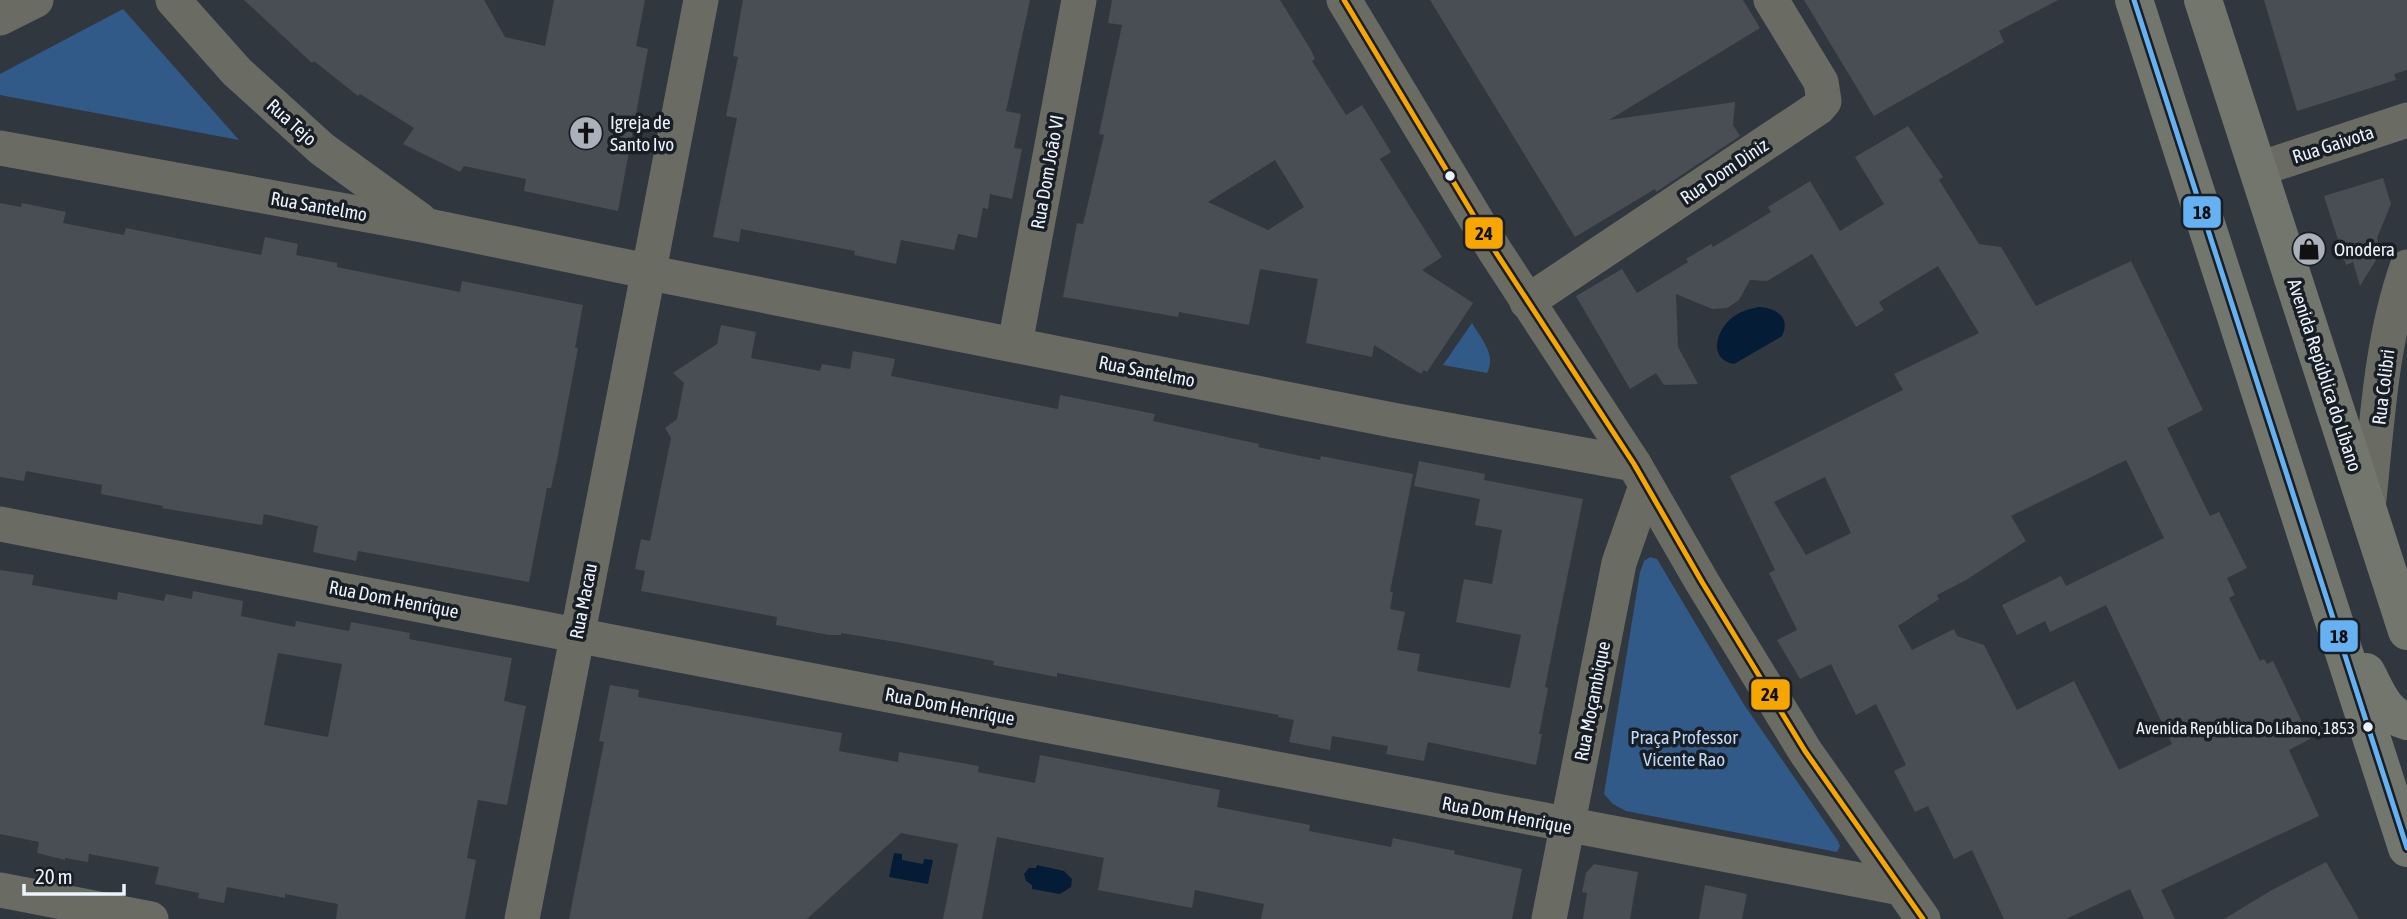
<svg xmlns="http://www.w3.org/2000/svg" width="2407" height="919" viewBox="0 0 2407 919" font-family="'Asap Condensed',sans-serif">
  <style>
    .green { fill: #315a88 }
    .water { fill: #041c36 }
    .building { fill: #494e54; fill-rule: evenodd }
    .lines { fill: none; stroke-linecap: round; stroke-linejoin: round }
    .minor { stroke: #6a6c63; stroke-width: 35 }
    .primary { stroke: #72766c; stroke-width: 38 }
    .bus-1-casing { stroke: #181e24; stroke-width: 10 }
    .bus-2-casing { stroke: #181e24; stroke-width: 10 }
    .bus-1 { stroke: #f7a600; stroke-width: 5 }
    .bus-2 { stroke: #66b1f2; stroke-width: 5 }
    .bus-dot { fill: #ebf3fc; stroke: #181e24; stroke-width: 2.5 }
    .labels { text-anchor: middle; stroke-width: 7; stroke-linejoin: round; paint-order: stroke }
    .bus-label { font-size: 17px; fill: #ebf3fc; stroke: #181e24; text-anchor: end }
    .street-label { font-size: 19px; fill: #ebf3fc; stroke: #181e24 }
    .poi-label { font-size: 19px; fill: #ebf3fc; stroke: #181e24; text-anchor: start }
    .park-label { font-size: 19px; fill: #bedafb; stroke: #181e24 }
    .line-badge { stroke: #181e24; stroke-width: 2.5 }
    .pale-badge-label { font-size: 19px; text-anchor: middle; font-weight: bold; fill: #111 }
  </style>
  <rect width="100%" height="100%" fill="#31373e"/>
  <g class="green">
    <path d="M 123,9 L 239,140 L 0,95 L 0,74 Z"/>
    <path d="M 1472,323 C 1481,339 1497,355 1487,373 L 1443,365 Z"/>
    <path d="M 1650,557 L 1657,559 L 1743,703 L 1838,841 L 1840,846 L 1837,852 L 1626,811 L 1613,804 L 1604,794 L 1640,572 L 1644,561 Z"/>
  </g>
  <g class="water">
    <path d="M 1759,307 C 1776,308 1791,317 1782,336 L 1734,364 C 1707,359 1716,330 1733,317 C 1741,311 1749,309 1759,307 Z"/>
    <path d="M 894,853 L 902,854 L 902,860 L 923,864 L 924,859 L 933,860 L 928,884 L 889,877 Z"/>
    <path d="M 1037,865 L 1064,871 L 1072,879 L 1071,887 L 1060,894 L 1032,889 L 1032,885 L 1026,881 L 1024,874 L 1029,868 L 1036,868 Z"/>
  </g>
  <g class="building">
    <path d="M 244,0 L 484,0 L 505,37 L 545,46 L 554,0 L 645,0 L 636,46 L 648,49 L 618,211 L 524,191 L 526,179 L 464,166 L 460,172 L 403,144 L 414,128 L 360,94 L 358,96 L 314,61 L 312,63 Z"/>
    <path d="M 743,0 L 1030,0 L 1006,111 L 1021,114 L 1014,148 L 1022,149 L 1012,199 L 990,194 L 988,209 L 983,208 L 977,238 L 958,234 L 954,250 L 901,240 L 896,264 L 854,255 L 855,251 L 741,229 L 739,242 L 713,237 L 737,118 L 726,116 L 738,57 L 733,56 Z"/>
    <path d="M 1112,0 L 1280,0 L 1311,50 L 1315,59 L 1312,61 L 1346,115 L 1362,105 L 1391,152 L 1380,159 L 1442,257 L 1422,270 L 1473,303 L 1427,372 L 1424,370 L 1421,374 L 1374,345 L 1372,357 L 1306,343 L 1318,279 L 1260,269 L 1249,325 L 1179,312 L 1178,317 L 1063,297 L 1077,223 L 1083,224 L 1104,135 L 1099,134 L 1122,25 L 1108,23 ZM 1275,160 L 1304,207 L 1268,230 L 1208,202 Z"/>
    <path d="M 1430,0 L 1743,0 L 1760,28 L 1609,120 L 1735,102 L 1733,125 L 1740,136 L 1656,192 L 1655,189 L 1575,237 Z"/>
    <path d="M 1804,0 L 2058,0 L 1999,31 L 2004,42 L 1874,116 Z"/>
    <path d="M 2264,0 L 2407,0 L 2407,70 L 2394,74 L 2396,80 L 2297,111 Z"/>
    <path d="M 1908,126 L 1943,177 L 1939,180 L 1979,244 L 2001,247 L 2036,306 L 2131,261 L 2203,410 L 2167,428 L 2210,516 L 2219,512 L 2247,568 L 2227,578 L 2235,595 L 2229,598 L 2260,661 L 2264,659 L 2267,664 L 2273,661 L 2310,739 L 2289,750 L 2319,816 L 2161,890 L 2175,919 L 2144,919 L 2130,889 L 2066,919 L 2004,919 L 1972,850 L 1954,859 L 1928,806 L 1915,812 L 1894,771 L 1906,765 L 1876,704 L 1856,715 L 1831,664 L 1800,679 L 1777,640 L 1797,630 L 1769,573 L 1775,570 L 1730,476 L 1903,390 L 1894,374 L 1979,333 L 1938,266 L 1879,302 L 1884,310 L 1856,327 L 1812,254 L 1767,281 L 1750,280 L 1739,300 L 1727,308 L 1712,309 L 1676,294 L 1678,347 L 1698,384 L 1664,385 L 1656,373 L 1630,389 L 1576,296 L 1622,269 L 1637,293 L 1688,262 L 1686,259 L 1711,244 L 1713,247 L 1771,212 L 1768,207 L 1810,181 L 1840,231 L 1884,204 L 1855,157 ZM 2126,460 L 2164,538 L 2066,586 L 2061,576 L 2002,605 L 2017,635 L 2045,621 L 2050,632 L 2106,605 L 2172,744 L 2119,770 L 2074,681 L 2017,710 L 1984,645 L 1957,636 L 1954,629 L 1912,650 L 1898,626 L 1939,599 L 1937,595 L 1966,580 L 2026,541 L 2011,516 ZM 1825,477 L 1851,533 L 1806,555 L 1774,502 Z"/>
    <path d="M 2383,178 L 2391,204 L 2377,238 L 2381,252 L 2360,286 L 2353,262 L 2346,265 L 2324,196 Z"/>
    <path d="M 0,203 L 21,207 L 22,203 L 66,212 L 63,223 L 124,235 L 126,228 L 261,255 L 265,237 L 298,244 L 296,255 L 337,263 L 337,267 L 460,292 L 462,281 L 583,305 L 575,348 L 578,348 L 557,460 L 551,488 L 547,488 L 529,582 L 358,551 L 356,561 L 313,552 L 318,526 L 264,514 L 262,525 L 162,508 L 163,506 L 101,494 L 102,485 L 26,471 L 24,481 L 0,477 Z"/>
    <path d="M 721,325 L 756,332 L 751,358 L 820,371 L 822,364 L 850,369 L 853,351 L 895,359 L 891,376 L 1058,409 L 1060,395 L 1155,414 L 1153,421 L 1259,444 L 1258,447 L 1320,460 L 1321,456 L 1413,474 L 1390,592 L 1393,592 L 1390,609 L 1405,612 L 1397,650 L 1420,654 L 1417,671 L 1510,688 L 1521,635 L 1456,622 L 1464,579 L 1492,584 L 1502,530 L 1475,525 L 1480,499 L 1414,486 L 1419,461 L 1485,474 L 1484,480 L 1583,499 L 1545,687 L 1548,688 L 1539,734 L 1542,734 L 1536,765 L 1428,742 L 1424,761 L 1386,754 L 1388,746 L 1332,736 L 1330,750 L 1289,742 L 1294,720 L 1278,717 L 1279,715 L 1057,673 L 1057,677 L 993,665 L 994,661 L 902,643 L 841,633 L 841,635 L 829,635 L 776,625 L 777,617 L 641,591 L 645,571 L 635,569 L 641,539 L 650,541 L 671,438 L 665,428 L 677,419 L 684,383 L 673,373 L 717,344 Z"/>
    <path d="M 0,570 L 34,575 L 32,585 L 117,600 L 118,592 L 164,601 L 166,594 L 192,599 L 193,591 L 243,601 L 241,616 L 295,627 L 296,621 L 349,631 L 351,622 L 410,633 L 409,639 L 512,658 L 504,701 L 526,706 L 507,805 L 478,800 L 467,858 L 476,860 L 465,919 L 336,919 L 338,904 L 285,894 L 285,898 L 227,887 L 224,903 L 198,898 L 199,893 L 155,884 L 159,867 L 89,854 L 88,862 L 65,858 L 65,860 L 37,853 L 39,842 L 0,834 ZM 278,653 L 342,664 L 328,737 L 264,725 Z"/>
    <path d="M 610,685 L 639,690 L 638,697 L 842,733 L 839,751 L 898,762 L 899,752 L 979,766 L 978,772 L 1035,783 L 1040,755 L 1220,790 L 1217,807 L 1310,825 L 1309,831 L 1391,847 L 1393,838 L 1455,851 L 1454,854 L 1522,869 L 1512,919 L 1261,919 L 1264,904 L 1195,890 L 1192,908 L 1098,890 L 1104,858 L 997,837 L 982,919 L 943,919 L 958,844 L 901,833 L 807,919 L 569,919 L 604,742 L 599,741 Z"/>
    <path d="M 2326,862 L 2359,919 L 2224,919 L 2272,890 Z"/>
    <path d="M 1594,864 L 1638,872 L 1630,919 L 1583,919 L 1587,893 L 1582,892 L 1586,873 Z"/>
    <path d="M 1705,885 L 1747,894 L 1742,919 L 1699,919 Z"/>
  </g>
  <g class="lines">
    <g class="minor">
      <path d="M 173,0 L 237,72 L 322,149 L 420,220"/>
      <path d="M 1344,0 L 1495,251 L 1634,464 L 1702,582 L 1805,751 L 1923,919"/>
      <path d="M 0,18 L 36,0"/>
      <path d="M 0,148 L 428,226 L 637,269"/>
      <path d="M 2259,169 L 2407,120"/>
      <path d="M 651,260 L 701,0"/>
      <path d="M 661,275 L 1392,420 L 1634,464"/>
      <path d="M 1527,302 L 1818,108 L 1824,101 L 1821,82 L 1771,0"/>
      <path d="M 1015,344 L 1079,0"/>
      <path d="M 2368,508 C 2377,428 2380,344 2407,267"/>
      <path d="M 0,524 C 634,644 1266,772 1901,888"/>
      <path d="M 0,890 L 151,919"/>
      <path d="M 522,919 L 646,284"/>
      <path d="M 1549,919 L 1619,563 L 1646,486"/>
    </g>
    <g class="primary">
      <path d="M 2134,0 L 2407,848"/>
      <path d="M 2203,0 L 2407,631"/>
      <path d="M 2366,672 C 2377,692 2384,715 2407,721"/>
    </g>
    <g class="bus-1-casing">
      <path id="bus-1" d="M 1344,0 L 1495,251 L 1634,464 L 1702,582 L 1805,751 L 1923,919"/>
    </g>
    <g class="bus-2-casing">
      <path id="bus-2" d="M 2134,0 L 2407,848"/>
    </g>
    <use href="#bus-1" class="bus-1"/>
    <use href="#bus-2" class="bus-2"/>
  </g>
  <defs>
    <g id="church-disc" transform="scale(1.75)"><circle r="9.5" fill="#aab1ba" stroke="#181e24"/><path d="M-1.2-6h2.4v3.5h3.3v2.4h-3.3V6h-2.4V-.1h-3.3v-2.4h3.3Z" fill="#111"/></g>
    <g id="shop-disc" transform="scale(1.75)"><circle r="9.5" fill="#aab1ba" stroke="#181e24"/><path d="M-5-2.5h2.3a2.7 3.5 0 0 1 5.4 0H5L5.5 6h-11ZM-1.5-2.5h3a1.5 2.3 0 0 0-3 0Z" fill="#111"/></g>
  </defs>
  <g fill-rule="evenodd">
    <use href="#church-disc" x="586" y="133"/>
    <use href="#shop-disc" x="2309" y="249"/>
  </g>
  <g class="bus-dot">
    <circle cx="1450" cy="176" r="6"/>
    <circle cx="2368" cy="727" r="6"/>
  </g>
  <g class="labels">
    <g class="bus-label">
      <text x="2355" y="734">Avenida República Do Líbano, 1853</text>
    </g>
    <g class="street-label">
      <text transform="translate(292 122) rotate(42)" y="7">Rua Tejo</text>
      <text transform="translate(2333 144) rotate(-18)" y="7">Rua Gaivota</text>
      <text transform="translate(1724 171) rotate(-34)" y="7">Rua Dom Diniz</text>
      <text transform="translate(1047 172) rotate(-80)" y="7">Rua Dom João VI</text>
      <text transform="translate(319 206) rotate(10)" y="7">Rua Santelmo</text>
      <text transform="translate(1147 371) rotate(11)" y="7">Rua Santelmo</text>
      <text transform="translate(2325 375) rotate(72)" y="7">Avenida República do Líbano</text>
      <text transform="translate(2383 387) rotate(-83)" y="7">Rua Colibri</text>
      <text transform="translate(394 599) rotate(11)" y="7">Rua Dom Henrique</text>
      <text transform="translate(583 601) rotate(-79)" y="7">Rua Macau</text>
      <text transform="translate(1592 701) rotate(-79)" y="7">Rua Moçambique</text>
      <text transform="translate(950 706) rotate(11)" y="7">Rua Dom Henrique</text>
      <text transform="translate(1507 815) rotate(11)" y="7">Rua Dom Henrique</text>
    </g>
    <g class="poi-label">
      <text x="610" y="129">Igreja de<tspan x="610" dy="22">Santo Ivo</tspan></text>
      <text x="2334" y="256">Onodera</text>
    </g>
    <g class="park-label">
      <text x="1684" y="744">Praça Professor<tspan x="1684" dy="22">Vicente Rao</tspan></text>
    </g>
  </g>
  <g class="line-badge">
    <rect x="2182" y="195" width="40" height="34" rx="7" fill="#66b1f2"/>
    <rect x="1464" y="216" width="40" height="34" rx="7" fill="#f7a600"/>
    <rect x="2319" y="619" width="40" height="34" rx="7" fill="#66b1f2"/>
    <rect x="1750" y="678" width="41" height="33" rx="7" fill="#f7a600"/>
  </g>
  <g class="pale-badge-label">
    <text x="2202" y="219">18</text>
    <text x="1484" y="240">24</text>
    <text x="2339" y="643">18</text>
    <text x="1770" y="701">24</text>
  </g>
  <path d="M24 884v10h100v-10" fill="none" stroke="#ebf3fc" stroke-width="3.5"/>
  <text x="35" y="884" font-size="21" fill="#ebf3fc" stroke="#181e24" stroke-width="5" paint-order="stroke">20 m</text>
</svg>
